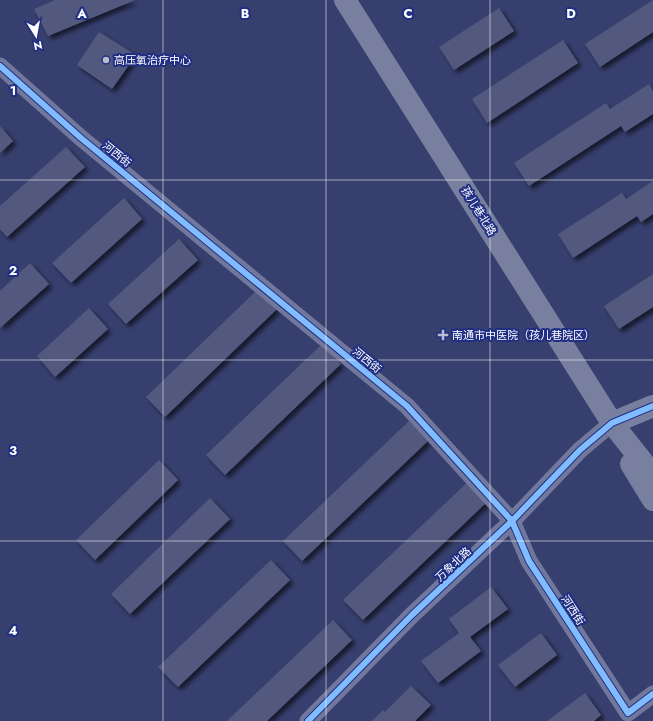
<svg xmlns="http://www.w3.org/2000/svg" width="653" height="721" viewBox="0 0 653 721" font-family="Jost,'Noto Sans SC',sans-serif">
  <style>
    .building { fill: #52597e; filter: url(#shadow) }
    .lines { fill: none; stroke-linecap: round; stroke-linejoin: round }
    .street { stroke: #72789c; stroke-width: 17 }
    .secondary { stroke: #787f9f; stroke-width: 22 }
    .cycleway-casing { stroke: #202f84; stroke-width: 8 }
    .cycleway { stroke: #80bcff; stroke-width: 6 }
    .grid { fill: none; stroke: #fff; stroke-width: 1; stroke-opacity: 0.55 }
    .poi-dot { fill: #b9bccc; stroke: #202f84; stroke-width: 1.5 }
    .labels { text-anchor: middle; stroke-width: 4; stroke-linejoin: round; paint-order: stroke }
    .poi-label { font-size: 11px; fill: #fff; stroke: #202f84; text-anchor: start }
    .street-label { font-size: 11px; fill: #fff; stroke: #202f84 }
    .grid-label { font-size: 13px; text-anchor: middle; font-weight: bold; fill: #fff; stroke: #202f84; stroke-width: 4; stroke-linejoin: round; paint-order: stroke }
  </style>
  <defs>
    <filter id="shadow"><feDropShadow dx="3.5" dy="3.5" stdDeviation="2" flood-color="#0009"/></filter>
  </defs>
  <rect width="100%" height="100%" fill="#373f6e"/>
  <g class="building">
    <path d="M 55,0 L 135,0 L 48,36 L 34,9 Z"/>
    <path d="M 653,0 L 653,32 L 600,67 L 585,44 Z"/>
    <path d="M 499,8 L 514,31 L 454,70 L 439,47 Z"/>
    <path d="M 99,32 L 136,55 L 112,89 L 77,65 Z"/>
    <path d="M 563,40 L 578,63 L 487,123 L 472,99 Z"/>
    <path d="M 649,84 L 653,91 L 653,114 L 625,132 L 621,126 L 529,186 L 514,163 L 606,103 L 610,109 Z"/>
    <path d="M 0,126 L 13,141 L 0,153 Z"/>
    <path d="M 66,147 L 85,167 L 7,237 L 0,229 L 0,206 Z"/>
    <path d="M 653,181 L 653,214 L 641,222 L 637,216 L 573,258 L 558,234 L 622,193 L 626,199 Z"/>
    <path d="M 124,198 L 142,219 L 71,283 L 52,263 Z"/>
    <path d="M 179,239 L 198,260 L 126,324 L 108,304 Z"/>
    <path d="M 30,263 L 49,284 L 0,328 L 0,291 Z"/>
    <path d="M 653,274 L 653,307 L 619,329 L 604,306 Z"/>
    <path d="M 258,289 L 277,309 L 165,417 L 146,397 Z"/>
    <path d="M 89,308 L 108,329 L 55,377 L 37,356 Z"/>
    <path d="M 322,344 L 341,364 L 225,475 L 206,455 Z"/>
    <path d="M 409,421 L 428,441 L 302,561 L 283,541 Z"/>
    <path d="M 159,460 L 178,480 L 95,560 L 76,540 Z"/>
    <path d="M 470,480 L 489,500 L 363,620 L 343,600 Z"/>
    <path d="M 210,498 L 230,519 L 130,614 L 111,594 Z"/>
    <path d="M 271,560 L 290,580 L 178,687 L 158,667 Z"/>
    <path d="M 491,587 L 508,609 L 470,637 L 481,651 L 438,683 L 421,661 L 459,633 L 449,619 Z"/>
    <path d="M 333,620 L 352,640 L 267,721 L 227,721 Z"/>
    <path d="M 541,633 L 557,655 L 515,687 L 498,665 Z"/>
    <path d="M 411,686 L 431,705 L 415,721 L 372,721 L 383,710 L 385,712 Z"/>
    <path d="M 585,693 L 601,715 L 594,721 L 547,721 Z"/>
  </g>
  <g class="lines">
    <g class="street">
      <path d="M 0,66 L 81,138 L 407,406 L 512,521 L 529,561 L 628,713 L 653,694"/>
      <path d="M 308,721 L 412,615 L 512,521 L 580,450 L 612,423"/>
    </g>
    <g class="secondary">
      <path d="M 345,0 L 612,423 L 653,475"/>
      <path d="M 612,423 L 653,406"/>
      <path d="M 631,464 L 653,500"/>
    </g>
    <g class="cycleway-casing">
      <g id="cycleway">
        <path d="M 0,66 L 81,138 L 407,406 L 512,521 L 529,561 L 628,713 L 653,694"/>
        <path d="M 308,721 L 412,615 L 512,521 L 580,450 L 612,423 L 653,406"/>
      </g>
    </g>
    <use href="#cycleway" class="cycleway"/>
  </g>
  <path class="grid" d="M 163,0 L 163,721M 326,0 L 326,721M 490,0 L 490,721M 0,180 L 653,180M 0,360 L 653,360M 0,541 L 653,541"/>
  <g class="poi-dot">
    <circle cx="106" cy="60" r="4"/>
    <path d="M441 329h4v4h4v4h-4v4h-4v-4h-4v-4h4z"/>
  </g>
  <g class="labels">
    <g class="poi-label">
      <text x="114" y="64">高压氧治疗中心</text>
      <text x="452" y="339">南通市中医院（孩儿巷院区）</text>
    </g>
    <g class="street-label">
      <text transform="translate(117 154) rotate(39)" y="4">河西街</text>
      <text transform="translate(479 211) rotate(58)" y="4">孩儿巷北路</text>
      <text transform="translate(367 360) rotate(39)" y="4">河西街</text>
      <text transform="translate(453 564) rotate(-43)" y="4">万象北路</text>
      <text transform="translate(573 610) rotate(57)" y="4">河西街</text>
    </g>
  </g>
  <g class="grid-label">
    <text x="82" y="18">A</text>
    <text x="245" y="18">B</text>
    <text x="408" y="18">C</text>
    <text x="571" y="18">D</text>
    <text x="13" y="95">1</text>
    <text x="13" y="275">2</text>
    <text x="13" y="455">3</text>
    <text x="13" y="635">4</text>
  </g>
  <g transform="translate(36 36) rotate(169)" stroke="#202f84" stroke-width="3" paint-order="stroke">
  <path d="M0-3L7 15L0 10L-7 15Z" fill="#ffffff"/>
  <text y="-6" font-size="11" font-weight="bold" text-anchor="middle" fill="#ffffff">N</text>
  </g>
</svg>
